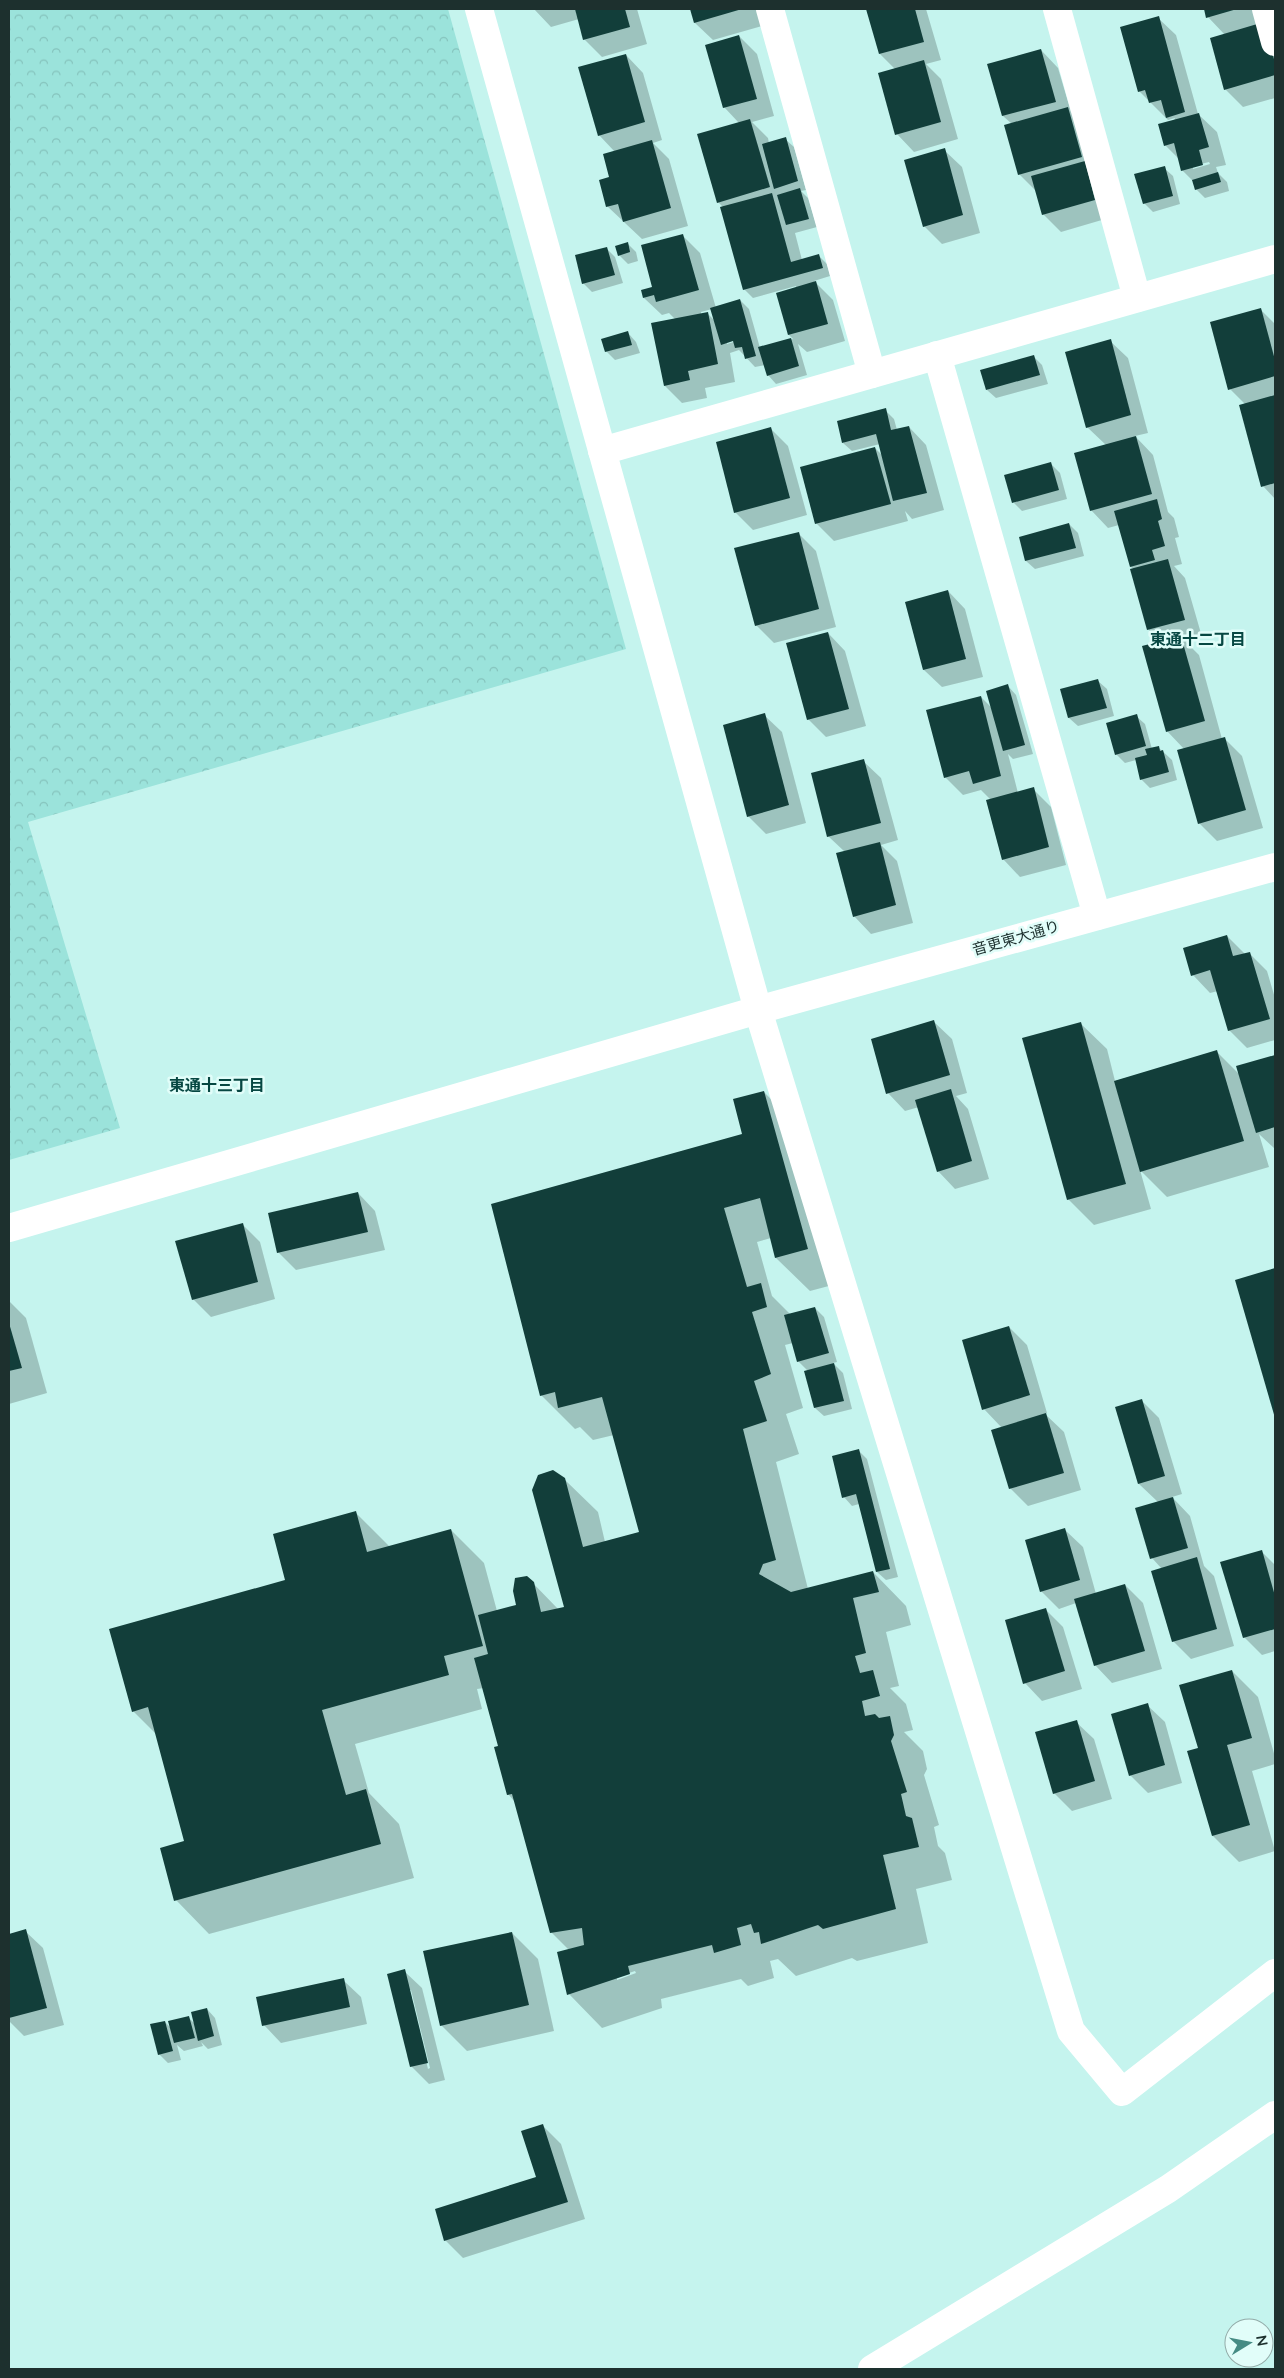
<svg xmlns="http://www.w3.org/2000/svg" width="1284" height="2378" viewBox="0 0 1284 2378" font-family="Lato,'Noto Sans JP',sans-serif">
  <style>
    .forest { fill: url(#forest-crowns) }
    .shadow { fill: #0003; fill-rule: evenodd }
    .building { fill: #123e3a }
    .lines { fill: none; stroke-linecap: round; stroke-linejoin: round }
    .minor { stroke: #fff; stroke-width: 28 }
    .labels { text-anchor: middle; stroke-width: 5; stroke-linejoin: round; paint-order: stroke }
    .street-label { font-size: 15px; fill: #1d302e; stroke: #e1fdf9 }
    .neighbourhood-label { font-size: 16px; font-weight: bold; fill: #064742; stroke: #e1fdf9 }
  </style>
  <defs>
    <pattern id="forest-crowns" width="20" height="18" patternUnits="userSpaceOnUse" patternTransform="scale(1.25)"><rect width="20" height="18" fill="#9be3db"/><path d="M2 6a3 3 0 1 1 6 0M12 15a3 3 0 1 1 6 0" fill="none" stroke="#85c3bc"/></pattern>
  </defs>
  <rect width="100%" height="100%" fill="#c5f4ee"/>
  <path class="forest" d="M 9,9 L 448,9 L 626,649 L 28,822 L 120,1128 L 9,1160 Z"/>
  <g class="shadow">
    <path d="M 534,9 L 637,9 L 647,44 L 602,57 L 584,39 L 579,19 L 551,27 Z"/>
    <path d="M 691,9 L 757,9 L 762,26 L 713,40 L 695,23 Z"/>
    <path d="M 867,9 L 926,9 L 941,60 L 926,64 L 941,79 L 958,139 L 914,152 L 897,134 L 895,69 L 880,54 Z"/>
    <path d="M 1205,9 L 1271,9 L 1275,35 L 1275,98 L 1243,107 L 1225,89 L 1225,35 L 1208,17 Z"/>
    <path d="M 1158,18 L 1176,35 L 1198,114 L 1217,132 L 1226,165 L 1216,167 L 1218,173 L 1227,182 L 1229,191 L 1205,198 L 1196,189 L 1194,182 L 1182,170 L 1180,160 L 1165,145 L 1175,118 L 1168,120 L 1139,91 ZM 1209,162 L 1210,164 L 1193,169 L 1193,166 Z"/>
    <path d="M 739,36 L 757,54 L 774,116 L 752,122 L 768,138 L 769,143 L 785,139 L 794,147 L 806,190 L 801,191 L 808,198 L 817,227 L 795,233 L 802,260 L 818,255 L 827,264 L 830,276 L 814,281 L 833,300 L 845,341 L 807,352 L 798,344 L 807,375 L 776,384 L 768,375 L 765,365 L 755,367 L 739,350 L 730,353 L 735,382 L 705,388 L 707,398 L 682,403 L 665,386 L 675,319 L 669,313 L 662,315 L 644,298 L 653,287 L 682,235 L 700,253 L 716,308 L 740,300 L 749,309 L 760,348 L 793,339 L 789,335 L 796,286 L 753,298 L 744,289 L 723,207 L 718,202 L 739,123 L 724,107 ZM 712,309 L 715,321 L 707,313 L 701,314 L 701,312 ZM 740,340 L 727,344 L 727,341 Z"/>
    <path d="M 1041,50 L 1058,68 L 1071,112 L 1085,126 L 1112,217 L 1061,232 L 1043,214 L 1037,192 L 1019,174 L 1012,124 L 1003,116 L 989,65 Z"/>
    <path d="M 626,55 L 643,73 L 662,140 L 653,143 L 669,159 L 688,226 L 642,239 L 607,206 L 615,152 L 599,135 Z"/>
    <path d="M 944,150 L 962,167 L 980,233 L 942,244 L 924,226 Z"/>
    <path d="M 1164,168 L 1173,176 L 1180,204 L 1153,212 L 1144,203 Z"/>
    <path d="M 627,243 L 636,252 L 638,261 L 628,264 L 619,255 Z"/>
    <path d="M 606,248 L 615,257 L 623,283 L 592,292 L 583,283 Z"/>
    <path d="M 1260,309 L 1275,324 L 1275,499 L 1263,486 L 1245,404 L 1230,389 Z"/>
    <path d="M 628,333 L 636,342 L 640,353 L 615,360 L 606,351 Z"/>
    <path d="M 1110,341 L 1128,358 L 1148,433 L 1135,436 L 1153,455 L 1168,512 L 1174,518 L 1179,537 L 1175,538 L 1182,564 L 1174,566 L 1185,578 L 1202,637 L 1186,642 L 1199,655 L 1222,739 L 1225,739 L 1242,756 L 1263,828 L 1217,841 L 1199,823 L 1185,750 L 1167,731 L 1161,642 L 1148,629 L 1134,569 L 1131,567 L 1119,525 L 1108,528 L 1091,510 L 1106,445 L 1087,427 Z"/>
    <path d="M 1033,356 L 1042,365 L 1048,384 L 996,398 L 987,390 Z"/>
    <path d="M 885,410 L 894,419 L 897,430 L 909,427 L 926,445 L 944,510 L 912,519 L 905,511 L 908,521 L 834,541 L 816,523 L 875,448 L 883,456 L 880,444 L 852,451 L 843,443 Z"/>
    <path d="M 771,429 L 788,446 L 807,515 L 753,530 L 735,512 Z"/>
    <path d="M 1051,464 L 1060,473 L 1067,499 L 1022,511 L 1014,503 Z"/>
    <path d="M 1069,524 L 1078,533 L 1084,556 L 1035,569 L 1026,561 L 1021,538 Z"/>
    <path d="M 798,533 L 816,551 L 836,627 L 774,643 L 756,625 Z"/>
    <path d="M 948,591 L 965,609 L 983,677 L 942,687 L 924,670 L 907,602 Z"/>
    <path d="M 828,633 L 845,651 L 866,726 L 826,737 L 808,719 Z"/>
    <path d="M 1098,681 L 1107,689 L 1114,716 L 1078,726 L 1069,718 L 1062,690 Z"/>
    <path d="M 1008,686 L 1016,695 L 1033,754 L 1013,759 L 1008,754 L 1018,793 L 1033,789 L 1051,807 L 1066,865 L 1020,877 L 1003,859 L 991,800 L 981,790 L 963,795 L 945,777 L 981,697 L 993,709 Z"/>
    <path d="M 764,715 L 782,732 L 806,823 L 766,834 L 748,816 Z"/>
    <path d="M 1136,716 L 1145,724 L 1152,749 L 1158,747 L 1172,760 L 1177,780 L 1150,788 L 1141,779 L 1136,760 L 1125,763 L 1116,754 Z"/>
    <path d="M 863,761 L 881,778 L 898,840 L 881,845 L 897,861 L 913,923 L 871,934 L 854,916 L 845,852 L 828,836 Z"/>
    <path d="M 1227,936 L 1245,954 L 1249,953 L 1267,971 L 1275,998 L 1275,1040 L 1247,1048 L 1229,1030 L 1218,991 L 1210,993 L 1193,975 Z"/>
    <path d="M 934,1022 L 952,1039 L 967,1093 L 956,1096 L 968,1109 L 989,1179 L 955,1189 L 938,1171 L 919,1107 L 905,1111 L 888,1093 Z"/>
    <path d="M 1080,1023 L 1107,1049 L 1115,1081 L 1217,1052 L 1240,1075 L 1238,1067 L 1275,1056 L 1275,1149 L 1259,1134 L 1269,1167 L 1167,1197 L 1140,1170 L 1151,1209 L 1094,1225 L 1068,1199 Z"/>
    <path d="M 764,1092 L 797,1126 L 840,1283 L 810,1291 L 776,1258 L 771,1238 L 757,1242 L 772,1296 L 791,1315 L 815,1308 L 824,1317 L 837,1362 L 833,1363 L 843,1373 L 852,1409 L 824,1416 L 815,1408 L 808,1371 L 798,1361 L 793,1343 L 785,1345 L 803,1408 L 786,1414 L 799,1454 L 776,1462 L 808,1589 L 873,1572 L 906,1606 L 911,1625 L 886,1632 L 899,1686 L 890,1688 L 906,1704 L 913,1730 L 904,1732 L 923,1751 L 927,1769 L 924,1775 L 939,1825 L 934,1827 L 938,1846 L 945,1853 L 952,1880 L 916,1889 L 928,1943 L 857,1961 L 852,1958 L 796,1976 L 778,1959 L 770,1961 L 774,1978 L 748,1986 L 741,1979 L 661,1999 L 662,2008 L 602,2028 L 569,1994 L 569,1950 L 551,1932 L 515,1802 L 508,1794 L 499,1747 L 484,1688 L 477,1689 L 482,1709 L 355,1744 L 369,1793 L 399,1824 L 414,1878 L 209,1934 L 176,1900 L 185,1842 L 156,1734 L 133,1711 L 287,1581 L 356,1513 L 390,1547 L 451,1530 L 484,1563 L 497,1611 L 517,1606 L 527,1577 L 559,1610 L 566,1608 L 564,1479 L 598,1512 L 605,1542 L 641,1532 L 614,1435 L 593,1440 L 580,1427 L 575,1429 L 541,1395 L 743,1134 ZM 635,1971 L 636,1973 L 617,1980 L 617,1977 Z"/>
    <path d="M 358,1193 L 375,1211 L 385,1250 L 296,1270 L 278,1252 Z"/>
    <path d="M 242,1224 L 260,1242 L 275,1299 L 211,1317 L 193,1299 Z"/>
    <path d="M 1275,1270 L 1275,1415 L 1236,1281 Z"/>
    <path d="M 9,1301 L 26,1318 L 47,1393 L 9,1404 Z"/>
    <path d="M 1009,1327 L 1027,1345 L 1047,1413 L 1045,1414 L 1064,1432 L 1081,1490 L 1028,1506 L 1010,1488 L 1002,1428 L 984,1409 Z"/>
    <path d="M 1142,1401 L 1159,1418 L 1182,1494 L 1172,1497 L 1190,1516 L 1204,1566 L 1214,1576 L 1234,1646 L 1191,1659 L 1173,1641 L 1162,1569 L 1152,1558 L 1158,1502 L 1139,1484 L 1117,1408 Z"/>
    <path d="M 858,1450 L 867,1459 L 898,1577 L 886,1580 L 877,1572 L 859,1504 L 852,1506 L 844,1497 Z"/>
    <path d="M 1065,1530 L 1083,1547 L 1096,1594 L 1125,1585 L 1143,1603 L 1162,1669 L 1112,1683 L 1095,1665 L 1076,1603 L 1059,1609 L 1041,1591 Z"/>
    <path d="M 1261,1551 L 1275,1565 L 1275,1651 L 1262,1655 L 1244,1637 Z"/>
    <path d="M 1045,1609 L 1063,1627 L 1082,1689 L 1042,1701 L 1025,1683 Z"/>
    <path d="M 1232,1671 L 1258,1697 L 1275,1757 L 1275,1764 L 1252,1771 L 1275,1851 L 1239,1862 L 1213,1836 L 1199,1749 Z"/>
    <path d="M 1147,1705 L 1165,1722 L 1182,1783 L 1148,1793 L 1130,1775 Z"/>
    <path d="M 1076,1722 L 1094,1739 L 1112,1799 L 1072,1811 L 1054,1793 Z"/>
    <path d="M 25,1931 L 43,1948 L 64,2025 L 24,2036 L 9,2021 L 9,1935 Z"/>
    <path d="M 512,1933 L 538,1959 L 554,2031 L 467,2051 L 441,2025 Z"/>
    <path d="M 404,1971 L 422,1988 L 445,2080 L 429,2084 L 411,2066 ZM 409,1990 L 411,1990 L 430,2068 L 428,2069 Z"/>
    <path d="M 343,1980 L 361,1997 L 367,2024 L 281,2043 L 264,2025 Z"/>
    <path d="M 207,2009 L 215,2018 L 222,2045 L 208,2049 L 201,2042 L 203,2046 L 184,2051 L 177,2045 L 181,2060 L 168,2063 L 159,2054 L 165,2022 L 171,2028 L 188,2017 L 195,2024 Z"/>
    <path d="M 543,2126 L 561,2144 L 585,2219 L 463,2258 L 445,2240 L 537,2178 Z"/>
  </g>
  <g class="building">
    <path d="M 575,9 L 625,9 L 630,27 L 583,40 Z"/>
    <path d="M 690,9 L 742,9 L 694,23 Z"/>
    <path d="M 866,9 L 915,9 L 924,42 L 879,54 Z"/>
    <path d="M 1204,9 L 1237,9 L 1206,18 Z"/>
    <path d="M 1159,16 L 1185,112 L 1166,118 L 1161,100 L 1149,103 L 1145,90 L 1138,92 L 1120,27 Z"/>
    <path d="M 1264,22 L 1275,63 L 1275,75 L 1224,90 L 1210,38 Z"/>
    <path d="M 739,35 L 757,99 L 723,108 L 705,45 Z"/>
    <path d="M 1041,49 L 1056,102 L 1002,116 L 987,64 Z"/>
    <path d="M 626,54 L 645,122 L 598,136 L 578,67 Z"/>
    <path d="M 924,60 L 941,122 L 895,135 L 878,73 Z"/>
    <path d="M 1068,107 L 1082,157 L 1018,175 L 1004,125 Z"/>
    <path d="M 1199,113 L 1209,147 L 1199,150 L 1203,165 L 1181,171 L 1174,143 L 1164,146 L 1158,124 Z"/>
    <path d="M 750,119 L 770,187 L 717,203 L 697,134 Z"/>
    <path d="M 786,137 L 798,181 L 774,189 L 762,144 Z"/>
    <path d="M 652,140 L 671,208 L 623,222 L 618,204 L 606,207 L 599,180 L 609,177 L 603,154 Z"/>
    <path d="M 945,148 L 963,215 L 923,227 L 904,160 Z"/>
    <path d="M 1085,161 L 1095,200 L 1042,215 L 1031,176 Z"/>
    <path d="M 1165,166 L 1173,196 L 1143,204 L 1134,174 Z"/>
    <path d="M 1218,172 L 1221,182 L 1195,190 L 1192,180 Z"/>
    <path d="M 800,188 L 809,219 L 786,225 L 777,195 Z"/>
    <path d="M 772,193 L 791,262 L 819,254 L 823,268 L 743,290 L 720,207 Z"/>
    <path d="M 683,234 L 699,290 L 656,302 L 654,295 L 643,298 L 641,290 L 652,287 L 641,245 Z"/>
    <path d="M 628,242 L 630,252 L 618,256 L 615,246 Z"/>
    <path d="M 607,247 L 615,275 L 582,284 L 575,255 Z"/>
    <path d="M 816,281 L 828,324 L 788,335 L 776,293 Z"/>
    <path d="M 740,299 L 756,356 L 745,359 L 742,347 L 735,348 L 733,341 L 721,345 L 710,308 Z"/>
    <path d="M 1261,308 L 1275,360 L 1275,376 L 1228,390 L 1210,322 Z"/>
    <path d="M 708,312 L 718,364 L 688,371 L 690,380 L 664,386 L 651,323 Z"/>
    <path d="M 628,331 L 632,345 L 605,352 L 601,339 Z"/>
    <path d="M 791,338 L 799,366 L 767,376 L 758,347 Z"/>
    <path d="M 1111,339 L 1131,415 L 1086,428 L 1065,352 Z"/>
    <path d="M 1034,355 L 1040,375 L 986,390 L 980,370 Z"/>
    <path d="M 1275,395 L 1275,483 L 1261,487 L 1239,405 Z"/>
    <path d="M 886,408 L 891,430 L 909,426 L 927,493 L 893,501 L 876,434 L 842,443 L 837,421 Z"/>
    <path d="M 771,427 L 790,498 L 734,513 L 716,442 Z"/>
    <path d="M 1136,436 L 1152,494 L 1090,511 L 1074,453 Z"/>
    <path d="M 875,447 L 891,504 L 815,524 L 800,467 Z"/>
    <path d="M 1051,462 L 1059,490 L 1012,503 L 1004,475 Z"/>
    <path d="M 1157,499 L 1162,519 L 1158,521 L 1165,546 L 1152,550 L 1155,560 L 1130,567 L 1114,511 Z"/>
    <path d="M 1069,523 L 1076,548 L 1025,561 L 1019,537 Z"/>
    <path d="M 799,532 L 819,609 L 755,626 L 734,548 Z"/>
    <path d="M 1168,559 L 1185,620 L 1147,630 L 1130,569 Z"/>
    <path d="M 948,590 L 966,659 L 923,670 L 905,602 Z"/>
    <path d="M 828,632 L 849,709 L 807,720 L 786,643 Z"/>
    <path d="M 1181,636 L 1205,721 L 1166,732 L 1142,646 Z"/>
    <path d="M 1098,679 L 1107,708 L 1068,718 L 1060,689 Z"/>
    <path d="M 1008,684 L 1025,745 L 1003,751 L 986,691 Z"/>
    <path d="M 981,696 L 1001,776 L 973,784 L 969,771 L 944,778 L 926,710 Z"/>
    <path d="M 765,713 L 789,805 L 747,817 L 723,725 Z"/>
    <path d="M 1137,714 L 1146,746 L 1115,755 L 1106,723 Z"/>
    <path d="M 1225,737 L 1246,810 L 1198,824 L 1177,750 Z"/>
    <path d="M 1159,746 L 1160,751 L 1163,750 L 1169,772 L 1140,780 L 1135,758 L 1147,755 L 1145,749 Z"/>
    <path d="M 864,759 L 881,823 L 827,837 L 811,773 Z"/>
    <path d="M 1034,787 L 1049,847 L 1002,860 L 986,800 Z"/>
    <path d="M 880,842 L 896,905 L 853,917 L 836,853 Z"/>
    <path d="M 1227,935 L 1233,956 L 1250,952 L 1270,1019 L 1228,1031 L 1210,970 L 1191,976 L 1183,948 Z"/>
    <path d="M 934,1020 L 950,1075 L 886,1094 L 871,1039 Z"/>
    <path d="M 1081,1022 L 1126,1184 L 1067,1200 L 1022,1038 Z"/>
    <path d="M 1217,1050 L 1244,1141 L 1140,1172 L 1114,1081 Z"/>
    <path d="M 1275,1055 L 1275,1127 L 1256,1133 L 1236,1066 Z"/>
    <path d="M 951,1089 L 972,1161 L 937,1172 L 915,1100 Z"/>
    <path d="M 764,1091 L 808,1249 L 775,1258 L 760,1198 L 724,1208 L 747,1287 L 761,1283 L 767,1307 L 752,1312 L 771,1374 L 754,1381 L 767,1421 L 743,1429 L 776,1560 L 763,1564 L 759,1574 L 791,1592 L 873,1571 L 879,1592 L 853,1598 L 866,1653 L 855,1656 L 860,1673 L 873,1670 L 880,1696 L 862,1701 L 865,1716 L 875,1714 L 879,1718 L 890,1716 L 894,1735 L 891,1741 L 907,1792 L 901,1794 L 906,1816 L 912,1818 L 919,1847 L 883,1855 L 896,1909 L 823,1929 L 818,1925 L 761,1944 L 759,1932 L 754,1933 L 751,1924 L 737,1928 L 741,1945 L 714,1953 L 712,1945 L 628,1966 L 630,1974 L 567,1995 L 557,1952 L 584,1945 L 582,1928 L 550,1933 L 512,1794 L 507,1795 L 494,1747 L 498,1746 L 474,1658 L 488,1654 L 478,1615 L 516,1605 L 513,1591 L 515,1578 L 527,1576 L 534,1582 L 541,1612 L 564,1607 L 532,1490 L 538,1475 L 553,1470 L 565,1478 L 583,1547 L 639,1532 L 602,1397 L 558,1408 L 555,1392 L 540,1396 L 491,1204 L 742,1134 L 733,1099 Z"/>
    <path d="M 358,1192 L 368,1232 L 277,1253 L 268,1213 Z"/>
    <path d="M 243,1223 L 258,1282 L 192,1300 L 175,1241 Z"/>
    <path d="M 1275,1268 L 1275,1418 L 1235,1280 Z"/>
    <path d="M 815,1307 L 829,1353 L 797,1362 L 784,1315 Z"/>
    <path d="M 9,1323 L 22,1368 L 9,1371 Z"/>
    <path d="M 1009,1326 L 1030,1395 L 982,1410 L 962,1340 Z"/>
    <path d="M 834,1363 L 844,1401 L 814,1408 L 804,1371 Z"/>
    <path d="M 1142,1399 L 1165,1476 L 1138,1484 L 1115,1407 Z"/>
    <path d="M 1046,1413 L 1064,1473 L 1009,1489 L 991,1430 Z"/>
    <path d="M 859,1449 L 890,1569 L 876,1572 L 856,1494 L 842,1498 L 832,1456 Z"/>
    <path d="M 1173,1497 L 1188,1548 L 1150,1559 L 1135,1508 Z"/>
    <path d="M 356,1511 L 367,1552 L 451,1529 L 483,1646 L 444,1656 L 449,1675 L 322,1710 L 346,1795 L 366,1789 L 381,1844 L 174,1901 L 160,1848 L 184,1841 L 148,1707 L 132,1712 L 109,1629 L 285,1580 L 273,1534 Z"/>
    <path d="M 1065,1528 L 1080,1580 L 1040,1592 L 1025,1540 Z"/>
    <path d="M 1262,1550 L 1275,1596 L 1275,1629 L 1243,1638 L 1220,1562 Z"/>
    <path d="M 1197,1557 L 1217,1629 L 1172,1642 L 1151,1571 Z"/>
    <path d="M 1125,1584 L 1145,1651 L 1094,1666 L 1074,1599 Z"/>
    <path d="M 1046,1608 L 1065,1671 L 1023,1684 L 1005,1620 Z"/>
    <path d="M 1232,1670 L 1252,1738 L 1227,1745 L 1250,1825 L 1212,1836 L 1187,1751 L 1198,1748 L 1179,1685 Z"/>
    <path d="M 1148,1703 L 1165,1765 L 1129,1776 L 1111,1714 Z"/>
    <path d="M 1077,1720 L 1095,1781 L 1053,1794 L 1035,1732 Z"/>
    <path d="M 26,1929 L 47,2008 L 9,2018 L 9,1934 Z"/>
    <path d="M 512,1932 L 529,2005 L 440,2026 L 423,1951 Z"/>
    <path d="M 405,1969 L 428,2063 L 410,2067 L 387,1974 Z"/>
    <path d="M 344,1978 L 350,2007 L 262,2026 L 256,1997 Z"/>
    <path d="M 207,2008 L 214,2036 L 198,2041 L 191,2012 Z"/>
    <path d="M 189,2016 L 195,2038 L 174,2043 L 168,2021 Z"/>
    <path d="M 165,2021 L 173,2051 L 158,2055 L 150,2024 Z"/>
    <path d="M 543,2124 L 568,2202 L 444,2241 L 435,2209 L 536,2177 L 521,2131 Z"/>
  </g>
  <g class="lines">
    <g class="minor">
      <path d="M 479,9 L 758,1010 L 1071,2031 L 1122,2092 L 1275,1973"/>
      <path d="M 770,9 L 872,374"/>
      <path d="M 1057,9 L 1137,298"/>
      <path d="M 1266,9 L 1275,42"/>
      <path d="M 937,355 L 1097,916"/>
      <path d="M 602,451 L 1275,259"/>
      <path d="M 9,1228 L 758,1010 L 1275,867"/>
      <path d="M 872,2369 L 1168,2189 L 1275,2115"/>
    </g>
  </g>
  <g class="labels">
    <g class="street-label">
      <text transform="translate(1016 938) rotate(-16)" y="5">音更東大通り</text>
    </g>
    <g class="neighbourhood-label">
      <text x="1198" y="645">東通十二丁目</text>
      <text x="217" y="1091">東通十三丁目</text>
    </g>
  </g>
  <rect width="1284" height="2378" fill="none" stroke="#1d302e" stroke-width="20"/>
  <g transform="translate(1249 2343) rotate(80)"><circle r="24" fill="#e1fdf9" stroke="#93aba8"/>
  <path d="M0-4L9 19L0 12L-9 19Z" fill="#458b84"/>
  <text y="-8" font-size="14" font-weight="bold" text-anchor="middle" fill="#1d302e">N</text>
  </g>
</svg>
